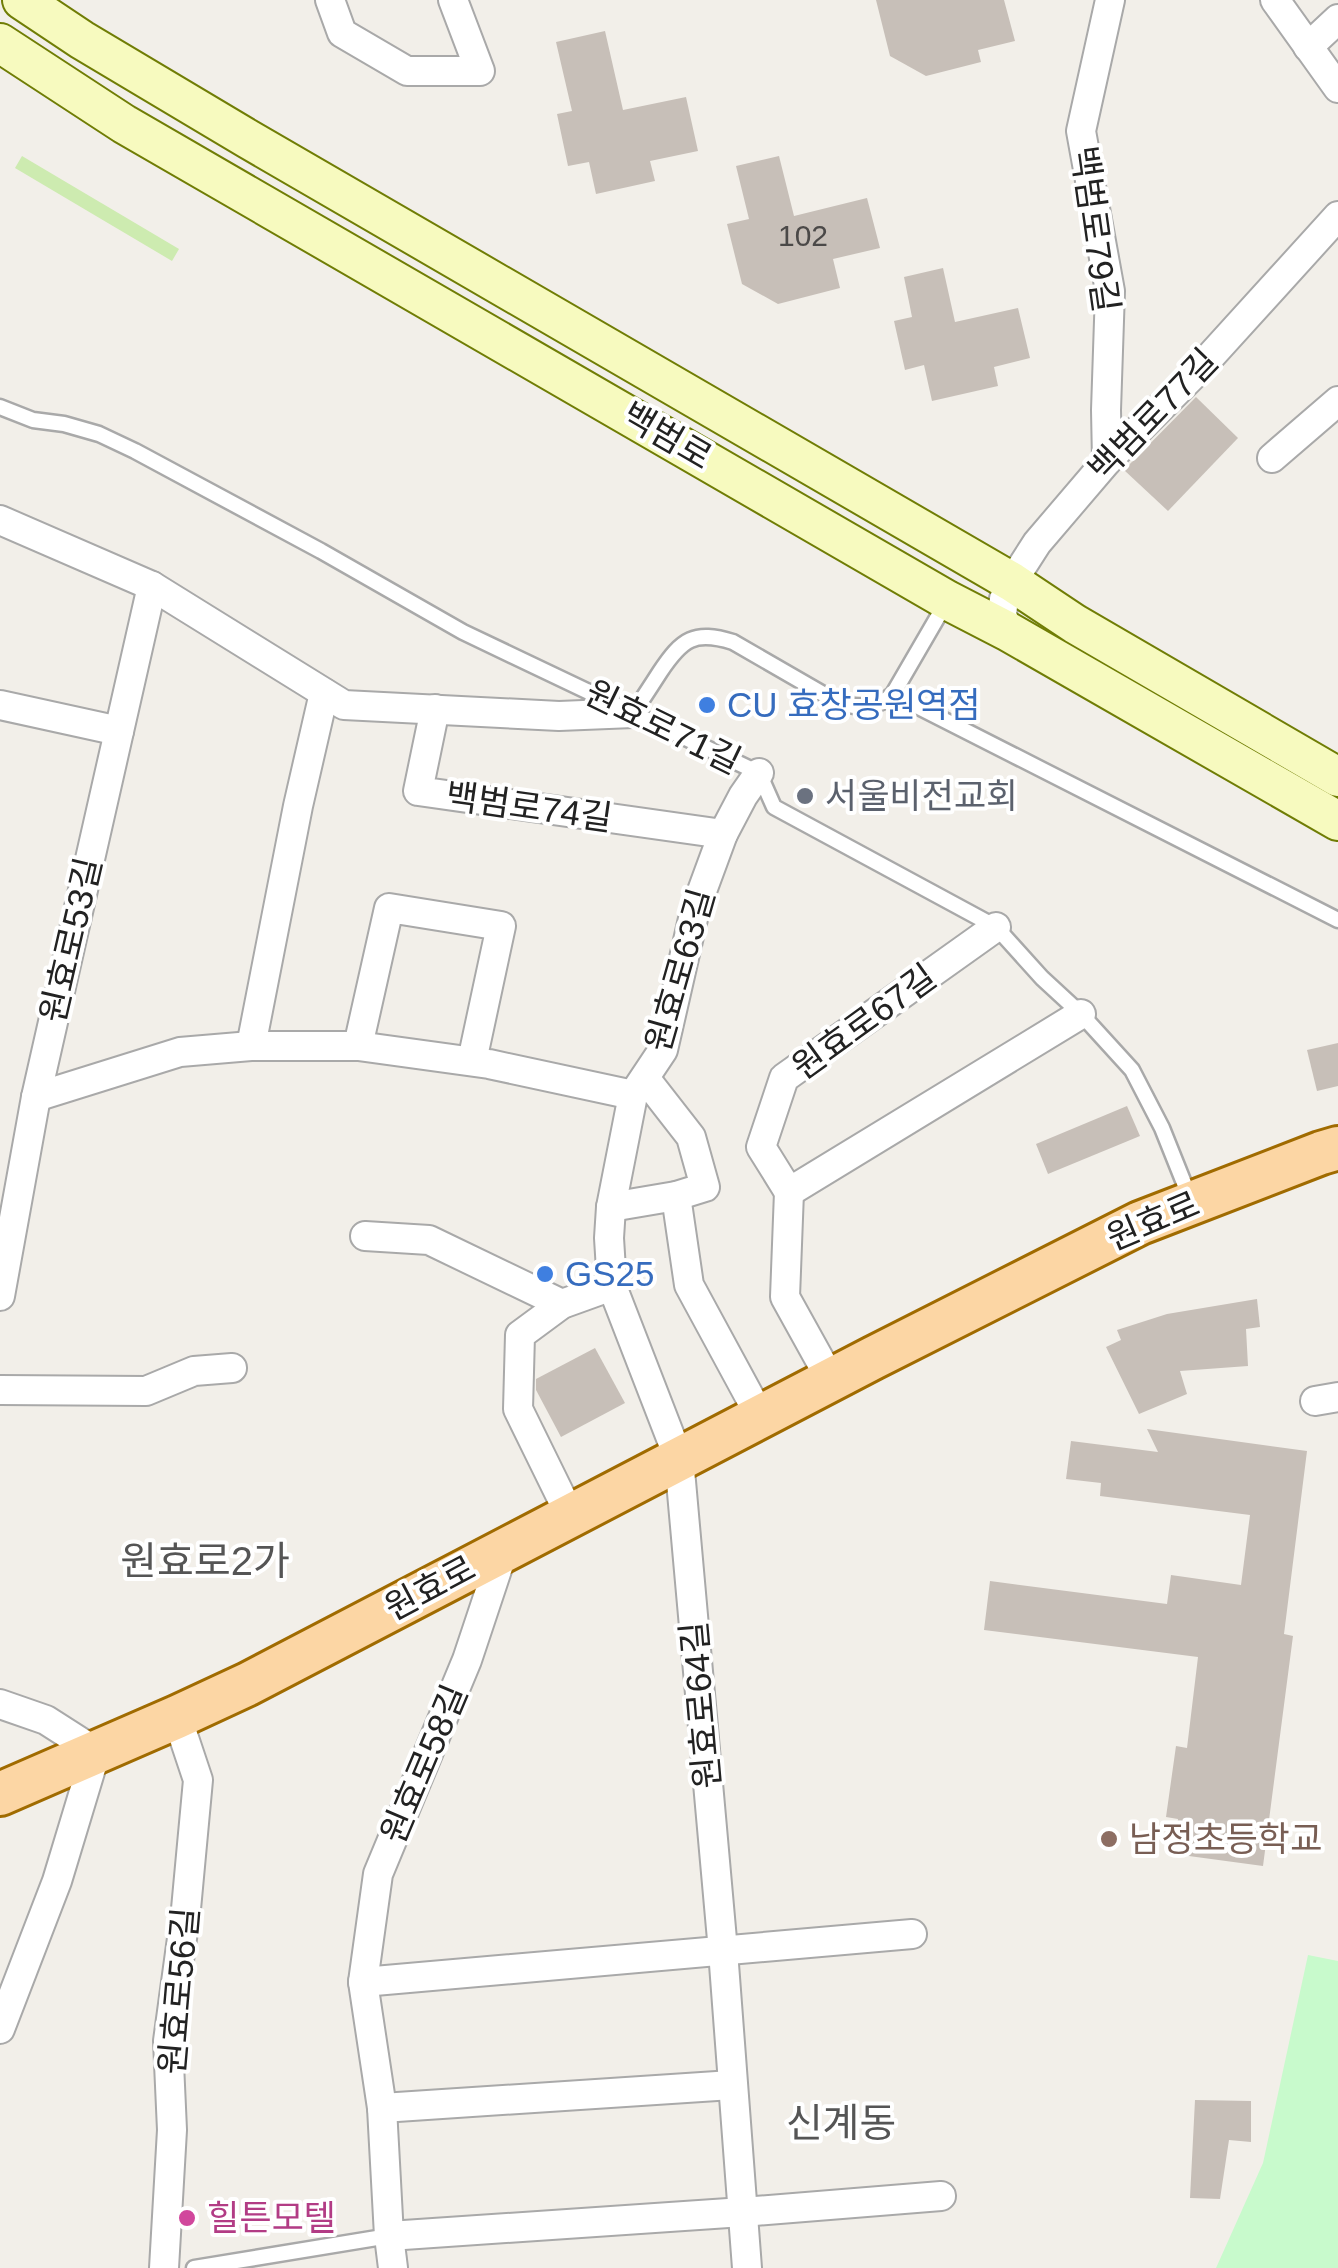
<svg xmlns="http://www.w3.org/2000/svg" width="1338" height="2268" viewBox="0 0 1338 2268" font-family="Arial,'Noto Sans KR',sans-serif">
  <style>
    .grass { fill: #cdebb0 }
    .park { fill: #c8facc }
    .building { fill: #c7bfb8 }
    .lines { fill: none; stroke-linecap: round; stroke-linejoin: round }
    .service-casing { stroke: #a9a9a9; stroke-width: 19 }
    .minor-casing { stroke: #a9a9a9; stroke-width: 32 }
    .secondary-casing { stroke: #707d05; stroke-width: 42 }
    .primary-casing { stroke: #a06b00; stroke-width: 48 }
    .service { stroke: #fff; stroke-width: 14 }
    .minor { stroke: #fff; stroke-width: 28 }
    .secondary { stroke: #f7fabf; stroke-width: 38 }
    .primary { stroke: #fcd6a4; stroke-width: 42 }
    .shop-dot { fill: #3f7fe0; stroke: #fff; stroke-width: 4 }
    .worship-dot { fill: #6b7280; stroke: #fff; stroke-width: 4 }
    .education-dot { fill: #8d6e63; stroke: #fff; stroke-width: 4 }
    .hotel-dot { fill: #d1479c; stroke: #fff; stroke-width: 4 }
    .labels { text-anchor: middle; stroke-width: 8; stroke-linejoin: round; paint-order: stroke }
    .number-label { font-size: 30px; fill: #4b4948 }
    .street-label { font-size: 35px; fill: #222; stroke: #fff }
    .shop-label { font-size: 35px; fill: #366cbe; stroke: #fff; text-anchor: start }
    .worship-label { font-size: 35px; fill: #5b616d; stroke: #fff; text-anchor: start }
    .education-label { font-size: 35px; fill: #785e54; stroke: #fff; text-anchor: start }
    .hotel-label { font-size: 35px; fill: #b23c85; stroke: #fff; text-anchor: start }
    .quarter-label { font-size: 40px; fill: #555; stroke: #fff }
  </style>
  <rect width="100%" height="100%" fill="#f2efe9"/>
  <path class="grass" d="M 22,156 L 179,249 L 172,261 L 15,168 Z"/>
  <path class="park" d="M 1308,1955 L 1338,1961 L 1338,2268 L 1216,2268 L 1263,2163 Z"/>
  <g class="building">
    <path d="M 876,0 L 1004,0 L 1015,41 L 978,50 L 981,62 L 926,76 L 890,56 Z"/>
    <path d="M 605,31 L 623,110 L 686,97 L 698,151 L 650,161 L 655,181 L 596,194 L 589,162 L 568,166 L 557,114 L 572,111 L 556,42 Z"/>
    <path d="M 779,156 L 794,216 L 867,198 L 880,248 L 833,259 L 840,288 L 778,304 L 742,284 L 727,224 L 749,219 L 736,166 Z"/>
    <path d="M 943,268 L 955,322 L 1018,308 L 1030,358 L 994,367 L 998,386 L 932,401 L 924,365 L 905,370 L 894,321 L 912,317 L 904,277 Z"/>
    <path d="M 1196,397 L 1238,438 L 1168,511 L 1124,470 Z"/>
    <path d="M 1338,1043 L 1338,1086 L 1317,1091 L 1307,1050 Z"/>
    <path d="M 1127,1106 L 1140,1136 L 1048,1174 L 1036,1144 Z"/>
    <path d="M 1257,1299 L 1260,1327 L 1246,1329 L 1248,1366 L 1180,1371 L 1187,1394 L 1139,1414 L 1106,1347 L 1121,1340 L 1117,1330 L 1167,1314 Z"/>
    <path d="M 595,1348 L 625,1403 L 561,1437 L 536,1390 L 536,1379 Z"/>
    <path d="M 1147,1429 L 1307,1451 L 1284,1634 L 1293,1636 L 1263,1866 L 1174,1854 L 1178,1819 L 1166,1817 L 1176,1746 L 1187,1748 L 1198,1657 L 984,1630 L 990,1581 L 1167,1604 L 1171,1575 L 1241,1585 L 1250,1515 L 1100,1496 L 1101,1483 L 1066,1479 L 1071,1441 L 1158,1452 Z"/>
    <path d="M 1195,2100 L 1251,2101 L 1251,2142 L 1229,2140 L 1220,2199 L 1190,2198 Z"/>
  </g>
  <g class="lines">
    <g class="service-casing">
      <g id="service">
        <path d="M 0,407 L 33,420 L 64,424 L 99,434 L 135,451 L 321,551 L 463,632 L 759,773 L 774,807 L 996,927 L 1042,978 L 1081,1014 L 1132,1070 L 1162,1128 L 1190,1198"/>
        <path d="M 893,694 L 1338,920"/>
        <path d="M 633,713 C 642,700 651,686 660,672 C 682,639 694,630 733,642 L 837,702 C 858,709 877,709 893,694 L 947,601"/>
        <path d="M 194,2268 L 389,2236"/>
      </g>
    </g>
    <g class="minor-casing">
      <g id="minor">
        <path d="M 330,0 L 342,33 L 407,71 L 480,71 L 453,0"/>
        <path d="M 1275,0 L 1338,88"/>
        <path d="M 1308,47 L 1338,19"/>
        <path d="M 1272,458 L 1338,401"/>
        <path d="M 1107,461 L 1106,410 L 1110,291 L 1081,131 L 1110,0"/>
        <path d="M 0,520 L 152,586 L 344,705 L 559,716 L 633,713"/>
        <path d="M 1007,631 L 1002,614 L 1004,599 L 1012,582 L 1037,543 L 1107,461 L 1199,369 L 1338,216"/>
        <path d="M 0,705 L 119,731"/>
        <path d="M 435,709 L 418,791 L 723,834"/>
        <path d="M 996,927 L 784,1078 L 761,1147 L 789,1192 L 1081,1014"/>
        <path d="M 251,1046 L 298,806 L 324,693"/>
        <path d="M 358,1046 L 389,908 L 501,926 L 472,1061"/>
        <path d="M 36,1097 L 180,1052 L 251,1046 L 358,1046 L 489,1064 L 633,1095"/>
        <path d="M 789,1192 L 785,1297 L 831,1380"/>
        <path d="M 676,1196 L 689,1285 L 760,1416"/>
        <path d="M 611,1207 L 676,1196 L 705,1187 L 691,1137 L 645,1078"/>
        <path d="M 365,1236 L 429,1240 L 562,1304"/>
        <path d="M 0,1296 L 36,1097 L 152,586"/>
        <path d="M 0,1390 L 146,1391 L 194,1371 L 232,1368"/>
        <path d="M 1315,1401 L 1338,1397"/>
        <path d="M 570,1515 L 518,1409 L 520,1335 L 562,1304 L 612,1286"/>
        <path d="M 0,1704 L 46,1720 L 96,1752 L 57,1881 L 0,2029"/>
        <path d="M 363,1982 L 912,1934"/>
        <path d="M 382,2108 L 732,2085"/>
        <path d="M 389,2236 L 743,2212 L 941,2196"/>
        <path d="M 164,2268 L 172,2130 L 168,2041 L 186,1909 L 198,1780 L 177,1717"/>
        <path d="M 393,2268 L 389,2236 L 382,2108 L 363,1982 L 378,1874 L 467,1660 L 504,1549"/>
        <path d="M 747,2268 L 723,1951 L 679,1459 L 612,1286 L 609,1238 L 611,1207 L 633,1095 L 663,1050 L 695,910 L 723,834 L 743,796 L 759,773"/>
      </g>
    </g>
    <g class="secondary-casing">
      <g id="secondary">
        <path d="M 22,0 L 82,40 L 248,139 L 1012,582 L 1075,624 L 1338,777"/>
        <path d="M 0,43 L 124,124 L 947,600 L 1007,631 L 1338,821"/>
      </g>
    </g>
    <g class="primary-casing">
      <path id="primary" d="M 0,1794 L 177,1717 L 248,1684 L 873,1358 L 1140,1223 L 1321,1153 L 1338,1148"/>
    </g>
    <use href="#service" class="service"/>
    <use href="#minor" class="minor"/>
    <use href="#secondary" class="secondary"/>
    <use href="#primary" class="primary"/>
  </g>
  <g class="shop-dot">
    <circle cx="707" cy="705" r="10"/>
    <circle cx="545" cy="1274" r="10"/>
  </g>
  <circle class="worship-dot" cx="805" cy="796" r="10"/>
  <circle class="education-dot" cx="1109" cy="1839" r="10"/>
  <circle class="hotel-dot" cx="187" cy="2218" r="10"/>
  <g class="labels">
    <g class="number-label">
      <text x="803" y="246">102</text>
    </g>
    <g class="street-label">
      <text transform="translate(1095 229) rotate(82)" y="12">백범로79길</text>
      <text transform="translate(1153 415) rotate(-46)" y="12">백범로77길</text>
      <text transform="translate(667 436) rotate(30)" y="12">백범로</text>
      <text transform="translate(663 727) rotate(26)" y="12">원효로71길</text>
      <text transform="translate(529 807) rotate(8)" y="12">백범로74길</text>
      <text transform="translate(71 940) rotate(-77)" y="12">원효로53길</text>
      <text transform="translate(680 970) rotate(-74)" y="12">원효로63길</text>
      <text transform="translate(864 1022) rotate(-36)" y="12">원효로67길</text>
      <text transform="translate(1153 1221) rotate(-23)" y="12">원효로</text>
      <text transform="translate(430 1588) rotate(-28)" y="12">원효로</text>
      <text transform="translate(701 1705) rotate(-95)" y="12">원효로64길</text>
      <text transform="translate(424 1764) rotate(-67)" y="12">원효로58길</text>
      <text transform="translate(179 1991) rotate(-85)" y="12">원효로56길</text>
    </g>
    <g class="shop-label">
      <text x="727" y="717">CU 효창공원역점</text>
      <text x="565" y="1286">GS25</text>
    </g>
    <g class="worship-label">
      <text x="825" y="808">서울비전교회</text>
    </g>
    <g class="education-label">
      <text x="1129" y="1851">남정초등학교</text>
    </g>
    <g class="hotel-label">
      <text x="207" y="2230">힐튼모텔</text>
    </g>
    <g class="quarter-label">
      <text x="205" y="1575">원효로2가</text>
      <text x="841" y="2137">신계동</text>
    </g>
  </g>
</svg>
